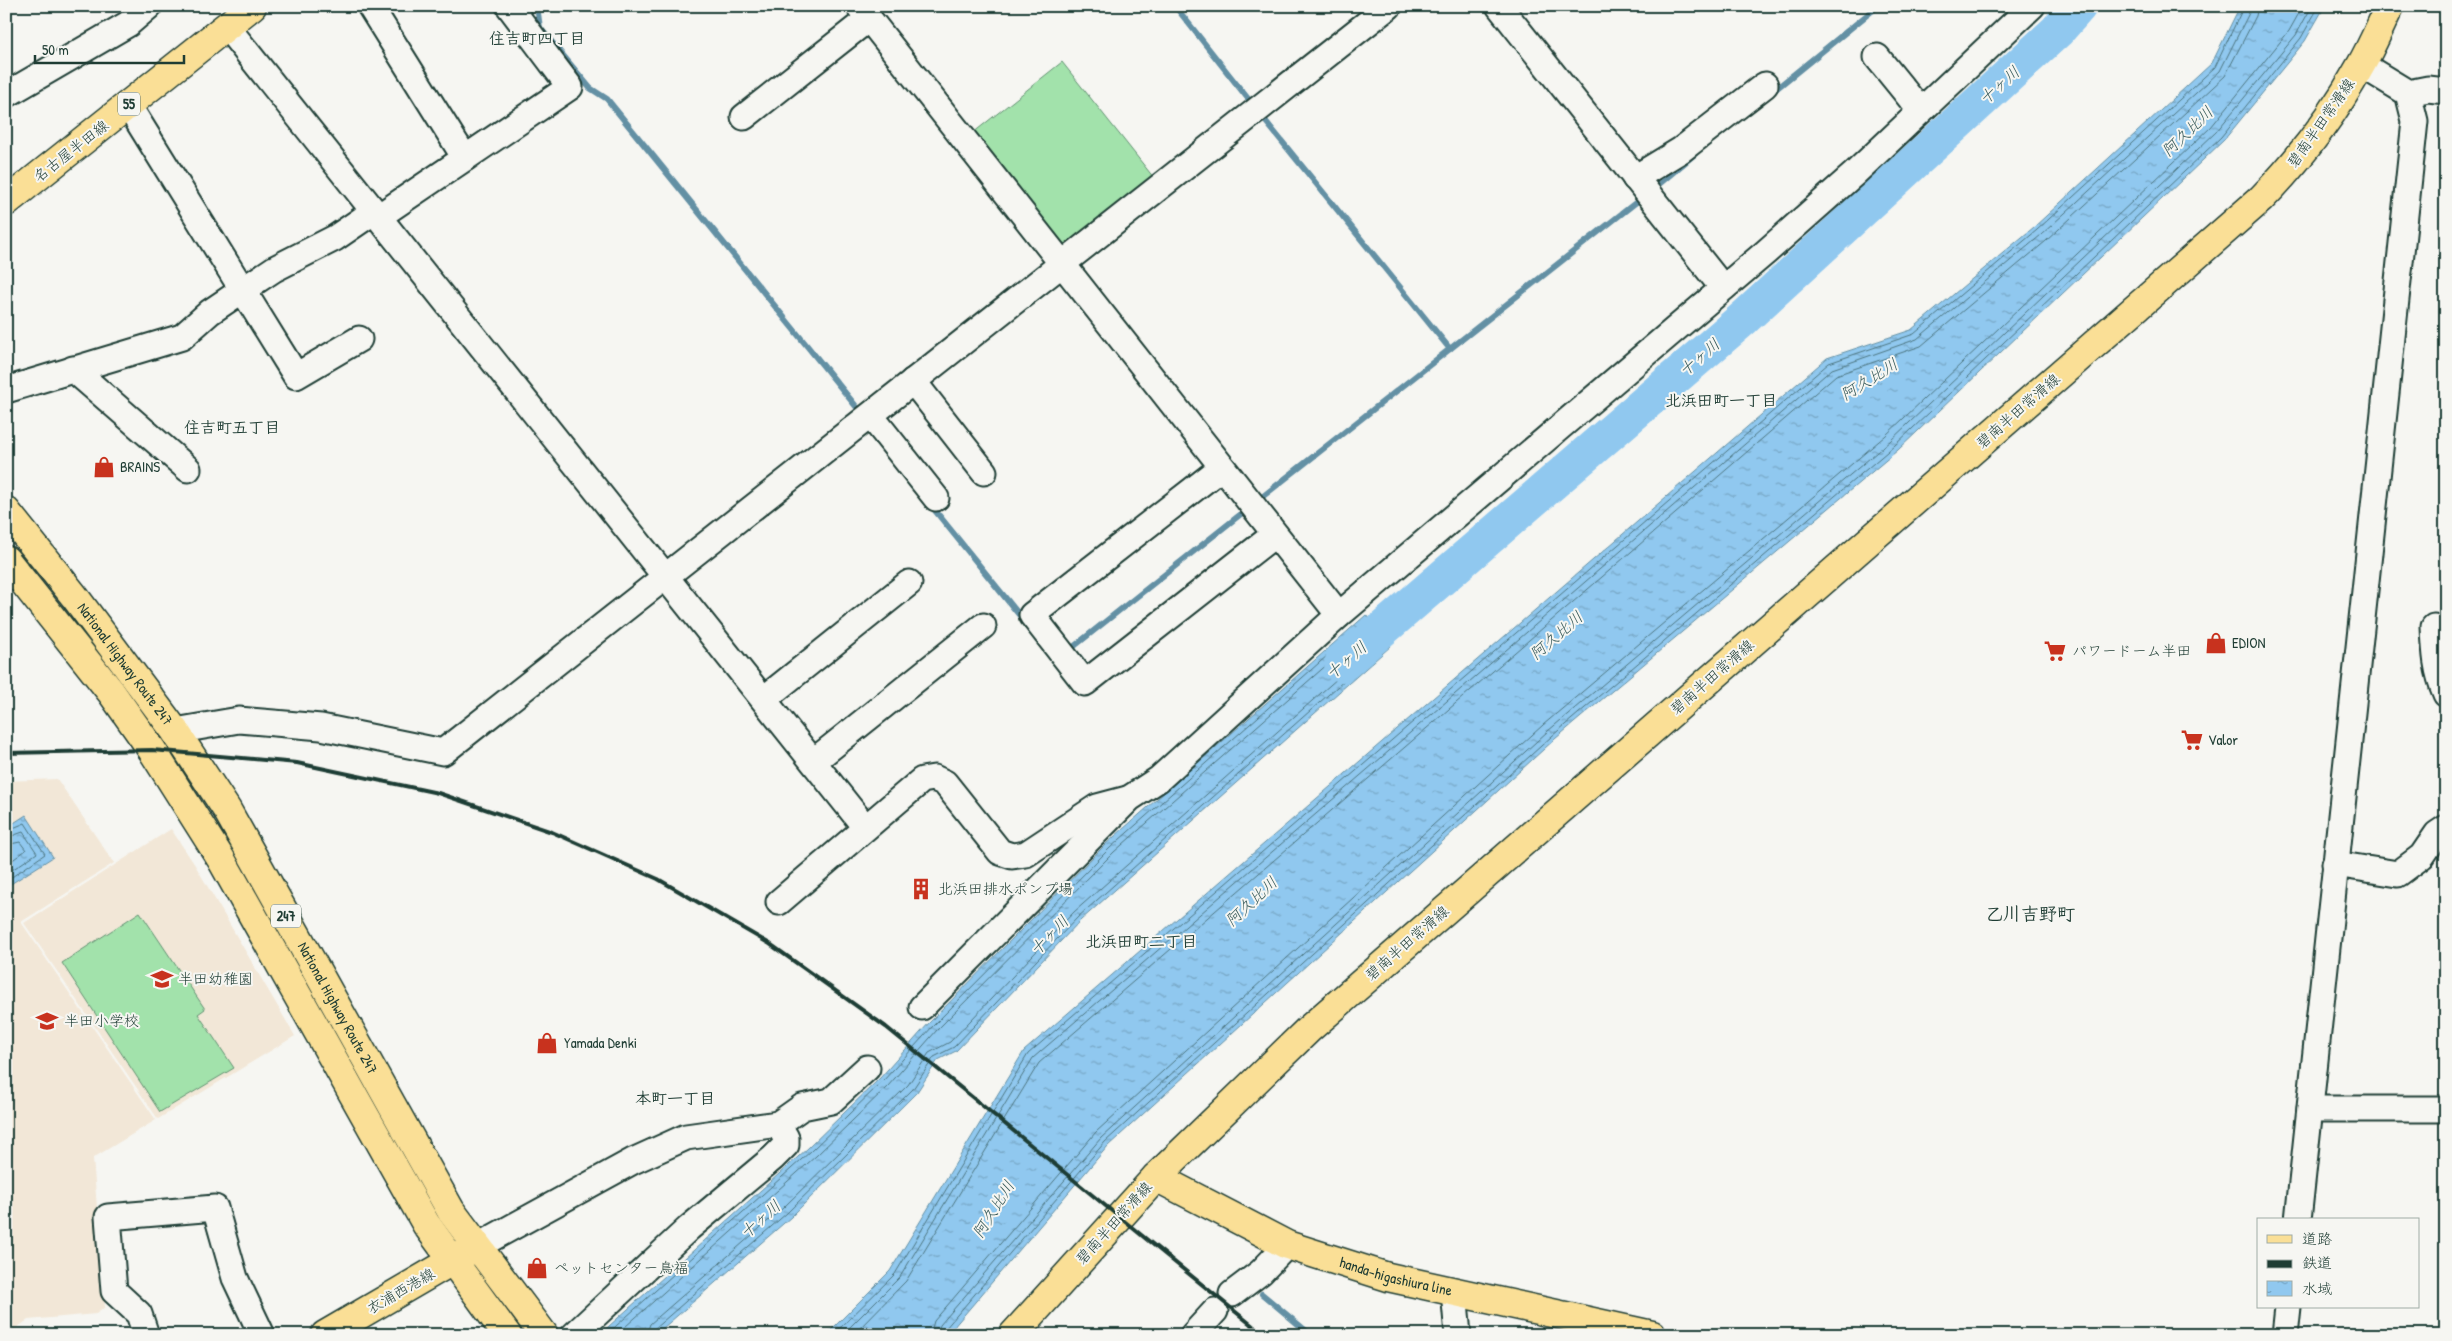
<svg xmlns="http://www.w3.org/2000/svg" width="2452" height="1341" viewBox="0 0 2452 1341" font-family="'Patrick Hand','Klee One',sans-serif">
  <style>
    .built { fill: #f2e7d7 }
    .grass { fill: #a2e2ab; stroke: #609070 }
    .water { fill: url(#water-ripples); stroke: #6390a4 }
    .lines { fill: none; stroke-linecap: round; stroke-linejoin: round }
    .shore { stroke: #4c757f; stroke-width: 1 }
    .stream { stroke: #6390a4; stroke-width: 6 }
    .river { stroke: #90c8ef; stroke-width: 36 }
    .minor-casing { stroke: #1f3d34; stroke-width: 29 }
    .major-casing { stroke: #1f3d34; stroke-width: 31 }
    .highway-casing { stroke: #1f3d34; stroke-width: 31 }
    .minor { stroke: #f6f6f2; stroke-width: 25 }
    .major { stroke: #fadf96; stroke-width: 28 }
    .highway { stroke: #fadf96; stroke-width: 28 }
    .rail { stroke: #1f3d34; stroke-width: 4 }
    .labels { text-anchor: middle; stroke-width: 4; stroke-linejoin: round; paint-order: stroke }
    .shield { fill: #f6f6f2; stroke: #60746d; stroke-width: 1 }
    .shield-label { font-size: 14px; font-weight: bold; fill: #1f3d34 }
    .street-label { font-size: 15px; fill: #1f3d34; stroke: #f6f6f2 }
    .poi-label { font-size: 15px; fill: #1f3d34; stroke: #f6f6f2; text-anchor: start }
    .neighbourhood-label { font-size: 16px; font-weight: bold; fill: #1f3d34; stroke: #f6f6f2 }
    .water-label { font-size: 16px; font-style: italic; fill: #365959; stroke: #f6f6f2 }
    .quarter-label { font-size: 18px; font-weight: bold; fill: #1f3d34; stroke: #f6f6f2 }
  </style>
  <defs>
    <pattern id="water-ripples" width="26" height="14" patternUnits="userSpaceOnUse" patternTransform="scale(1.25)"><rect width="26" height="14" fill="#90c8ef"/><path d="M2 4q2-2 4 0t4 0M15 11q2-2 4 0t4 0" fill="none" stroke="#75a4c2"/></pattern>
  </defs>
  <rect width="100%" height="100%" fill="#f6f6f2"/>
  <filter id="ink" filterUnits="userSpaceOnUse"><feTurbulence type="fractalNoise" baseFrequency=".02" numOctaves="2"/><feDisplacementMap in="SourceGraphic" scale="10" xChannelSelector="R" yChannelSelector="G"/><feConvolveMatrix kernelMatrix="1 2 1 2 8 2 1 2 1" color-interpolation-filters="sRGB"/></filter>
  <g filter="url(#ink)">
    <g class="built">
      <path d="M 57,779 L 114,863 L 21,922 L 156,1120 L 93,1158 L 105,1307 L 96,1314 L 28,1320 L 6,1335 L 6,781 Z"/>
      <path d="M 171,829 L 195,865 L 295,1036 L 158,1119 L 24,923 Z"/>
    </g>
    <g class="grass">
      <path d="M 1062,62 L 1154,178 L 1071,244 L 1061,243 L 973,133 Z"/>
      <path d="M 140,912 L 205,1009 L 198,1014 L 234,1068 L 160,1112 L 62,963 Z"/>
    </g>
    <g class="water">
      <path d="M 2240,6 L 2325,6 L 2305,41 L 2224,140 L 1898,450 L 1555,739 L 1108,1146 L 947,1335 L 826,1335 L 890,1271 L 1024,1051 L 1827,358 L 1911,330 L 2034,227 L 2212,63 Z"/>
      <path d="M 1366,615 L 1391,646 L 1081,920 L 956,1051 L 938,1060 L 917,1092 L 791,1217 L 655,1335 L 599,1335 L 808,1148 L 880,1078 L 929,1023 L 1106,844 Z"/>
      <path d="M 26,815 L 53,857 L 6,887 L 6,828 Z"/>
    </g>
    <g class="lines">
      <g class="shore">
        <path d="M 6,831 L 25,823 L 45,854 L 6,881"/>
        <path d="M 6,838 L 23,832 L 37,853 L 6,874"/>
        <path d="M 6,845 L 20,842 L 26,850 L 6,865"/>
        <path d="M 606,1335 L 811,1151 L 883,1081 L 933,1026 L 1110,848 L 1363,624 L 1367,624 L 1382,643 L 1382,647 L 1078,917 L 954,1047 L 934,1057 L 913,1089 L 787,1213 L 654,1329 L 652,1335"/>
        <path d="M 616,1335 L 816,1156 L 888,1086 L 937,1030 L 1114,852 L 1363,633 L 1366,633 L 1374,643 L 1374,646 L 1074,912 L 950,1042 L 929,1053 L 908,1085 L 783,1208 L 650,1324 L 646,1335"/>
        <path d="M 833,1335 L 895,1274 L 1028,1054 L 1829,363 L 1914,334 L 2037,230 L 2215,67 L 2244,6"/>
        <path d="M 842,1335 L 900,1277 L 1033,1058 L 1832,369 L 1917,339 L 2041,235 L 2220,71 L 2249,13 L 2251,6"/>
        <path d="M 853,1335 L 906,1281 L 1039,1063 L 1836,375 L 1921,346 L 2046,241 L 2225,76 L 2256,16 L 2258,6"/>
        <path d="M 930,1335 L 934,1321 L 1096,1132 L 1543,725 L 1885,436 L 2211,127 L 2289,31 L 2303,6"/>
        <path d="M 937,1335 L 940,1325 L 1101,1138 L 1548,731 L 1890,441 L 2216,132 L 2296,35 L 2312,6"/>
        <path d="M 944,1335 L 945,1329 L 1105,1142 L 1552,736 L 1894,446 L 2221,137 L 2301,38 L 2319,6"/>
      </g>
      <g class="stream">
        <path d="M 537,6 L 540,28 L 590,88 L 607,99 L 859,410"/>
        <path d="M 1175,6 L 1253,105"/>
        <path d="M 1771,93 L 1878,6"/>
        <path d="M 1259,113 L 1450,349"/>
        <path d="M 1658,185 L 1695,154"/>
        <path d="M 1262,497 L 1639,200"/>
        <path d="M 929,503 L 1025,622"/>
        <path d="M 1072,648 L 1246,510"/>
        <path d="M 1262,1294 L 1311,1335"/>
      </g>
      <path class="river" d="M 1342,664 L 1744,318 L 2057,31 L 2079,6"/>
      <g class="minor-casing">
        <g id="minor">
          <path d="M 370,6 L 465,158"/>
          <path d="M 859,6 L 1339,615"/>
          <path d="M 1499,6 L 1723,288"/>
          <path d="M 227,27 L 865,827"/>
          <path d="M 1877,57 L 1920,110"/>
          <path d="M 2408,93 L 2428,89 L 2446,91"/>
          <path d="M 6,95 L 128,24 L 149,6"/>
          <path d="M 128,105 L 296,376 L 359,339"/>
          <path d="M 744,117 L 868,19"/>
          <path d="M 1635,178 L 1681,150 L 1765,85"/>
          <path d="M 378,217 L 570,87 L 509,6"/>
          <path d="M 73,369 L 188,469"/>
          <path d="M 913,381 L 984,472"/>
          <path d="M 6,390 L 182,337 L 210,312 L 244,289 L 274,269 L 335,238 L 373,212"/>
          <path d="M 871,416 L 936,498"/>
          <path d="M 1221,468 L 1032,615 L 1085,683 L 1274,535"/>
          <path d="M 2434,627 C 2435,651 2436,672 2446,694"/>
          <path d="M 764,699 L 909,583"/>
          <path d="M 175,731 L 239,720 L 321,727 L 443,752 L 1389,6"/>
          <path d="M 814,761 L 983,626"/>
          <path d="M 2335,864 L 2398,874 L 2422,856 L 2437,834 L 2446,828"/>
          <path d="M 779,902 L 922,780 L 934,778 L 945,783 L 1000,852 L 1012,856 L 1026,854 L 1097,807 L 1127,799"/>
          <path d="M 922,1007 L 1130,798 L 1159,779 L 1339,615 L 1766,252 L 1854,174 L 2032,6"/>
          <path d="M 2310,1109 L 2446,1109"/>
          <path d="M 2298,1220 L 2415,121 L 2408,93 L 2362,65"/>
          <path d="M 476,1247 L 633,1161 L 686,1137 L 778,1124 L 802,1107 L 831,1101 L 867,1068"/>
          <path d="M 1454,1291 L 1458,1335"/>
          <path d="M 1232,1294 L 1261,1272 L 1287,1245"/>
          <path d="M 146,1335 L 139,1314 L 114,1291 L 108,1217 L 215,1208 L 235,1278 L 262,1335"/>
          <path d="M 574,1335 L 689,1228 L 773,1158 L 786,1145 L 786,1138 L 778,1124"/>
          <path d="M 1193,1335 L 1215,1311"/>
          <path d="M 2285,1335 L 2288,1307"/>
        </g>
      </g>
      <g class="major-casing">
        <g id="major">
          <path d="M 6,202 L 252,6"/>
          <path id="s1" d="M 1156,1177 L 1287,1245 L 1388,1277 L 1652,1335"/>
          <path d="M 325,1335 L 476,1247"/>
          <path d="M 1013,1335 L 1156,1177 L 1309,1029 L 2261,199 C 2300,159 2334,114 2361,65 C 2372,46 2380,26 2390,6"/>
        </g>
      </g>
      <g class="highway-casing">
        <g id="highway">
          <path id="s2" d="M 6,511 L 75,597 L 175,731 L 227,810 L 451,1211 L 544,1335"/>
          <path d="M 6,560 L 111,692 L 152,750 L 221,859 L 426,1224 L 507,1335"/>
        </g>
      </g>
      <use href="#minor" class="minor"/>
      <use href="#major" class="major"/>
      <use href="#highway" class="highway"/>
      <path class="rail" d="M 6,753 L 152,750 L 297,763 L 438,793 L 552,832 L 658,879 L 770,944 L 886,1027 L 1264,1335"/>
    </g>
  </g>
  <defs>
    <g id="shop-bare" transform="scale(1.725)"><path d="M-5-2.5h2.3a2.7 3.5 0 0 1 5.4 0H5L5.5 6h-11ZM-1.5-2.5h3a1.5 2.3 0 0 0-3 0Z" fill="#c8321e" stroke="#f6f6f2" stroke-width="2.5" paint-order="stroke"/></g>
    <g id="supermarket-bare" transform="scale(1.725)"><path d="M-6-5.5h2.5l.6 2H6L4.5 2H-2.5L-4.4-4H-6ZM-1.5 3.2a1.3 1.3 0 1 0 .1 0ZM3 3.2a1.3 1.3 0 1 0 .1 0Z" fill="#c8321e" stroke="#f6f6f2" stroke-width="2.5" paint-order="stroke"/></g>
    <g id="building-bare" transform="scale(1.725)"><path d="M-4-6H4V6H1V3H-1V6H-4ZM-2.5-4.3h1.7v1.8h-1.7ZM.8-4.3h1.7v1.8H.8ZM-2.5-1h1.7V.8h-1.7ZM.8-1h1.7V.8H.8Z" fill="#c8321e" stroke="#f6f6f2" stroke-width="2.5" paint-order="stroke"/></g>
    <g id="school-bare" transform="scale(1.725)"><path d="M0-5L7-2L0 1L-7-2ZM-4 1L0 2.5L4 1V4Q0 6-4 4Z" fill="#c8321e" stroke="#f6f6f2" stroke-width="2.5" paint-order="stroke"/></g>
  </defs>
  <g fill-rule="evenodd">
    <use href="#shop-bare" x="104" y="467"/>
    <use href="#shop-bare" x="2216" y="643"/>
    <use href="#supermarket-bare" x="2055" y="651"/>
    <use href="#supermarket-bare" x="2192" y="740"/>
    <use href="#building-bare" x="921" y="889"/>
    <use href="#school-bare" x="162" y="979"/>
    <use href="#school-bare" x="47" y="1021"/>
    <use href="#shop-bare" x="547" y="1043"/>
    <use href="#shop-bare" x="537" y="1268"/>
  </g>
  <g class="labels">
    <g class="shield">
      <rect x="118" y="92.5" width="22" height="23" rx="4"/>
      <rect x="271" y="904.5" width="30" height="23" rx="4"/>
    </g>
    <g class="shield-label">
      <text x="129" y="109">55</text>
      <text x="286" y="921">247</text>
    </g>
    <g class="street-label">
      <text transform="translate(2321 123) rotate(-55)" y="5">碧南半田常滑線</text>
      <text transform="translate(71 151) rotate(-38)" y="5">名古屋半田線</text>
      <text transform="translate(2018 411) rotate(-41)" y="5">碧南半田常滑線</text>
      <text dy="5" stroke="none"><textPath href="#s2" startOffset="194">National Highway Route 247</textPath></text>
      <text transform="translate(1712 677) rotate(-41)" y="5">碧南半田常滑線</text>
      <text transform="translate(1407 943) rotate(-41)" y="5">碧南半田常滑線</text>
      <text dy="5" stroke="none"><textPath href="#s2" startOffset="599">National Highway Route 247</textPath></text>
      <text transform="translate(1114 1223) rotate(-48)" y="5">碧南半田常滑線</text>
      <text dy="5" stroke="none"><textPath href="#s1" startOffset="261">handa-higashiura line</textPath></text>
      <text transform="translate(401 1291) rotate(-30)" y="5">衣浦西港線</text>
    </g>
    <g class="poi-label">
      <text x="120" y="472">BRAINS</text>
      <text x="2232" y="648">EDION</text>
      <text x="2072" y="656">パワードーム半田</text>
      <text x="2208" y="745">Valor</text>
      <text x="938" y="894">北浜田排水ポンプ場</text>
      <text x="178" y="984">半田幼稚園</text>
      <text x="64" y="1026">半田小学校</text>
      <text x="564" y="1048">Yamada Denki</text>
      <text x="554" y="1273">ペットセンター鳥福</text>
    </g>
    <g class="neighbourhood-label">
      <text x="537" y="44">住吉町四丁目</text>
      <text x="1721" y="406">北浜田町一丁目</text>
      <text x="232" y="433">住吉町五丁目</text>
      <text x="1141" y="947">北浜田町二丁目</text>
      <text x="675" y="1104">本町一丁目</text>
    </g>
    <g class="water-label">
      <text transform="translate(1999 85) rotate(-42)" y="6">十ヶ川</text>
      <text transform="translate(2187 131) rotate(-44)" y="6">阿久比川</text>
      <text transform="translate(1699 357) rotate(-41)" y="6">十ヶ川</text>
      <text transform="translate(1869 379) rotate(-32)" y="6">阿久比川</text>
      <text transform="translate(1556 635) rotate(-41)" y="6">阿久比川</text>
      <text transform="translate(1346 660) rotate(-41)" y="6">十ヶ川</text>
      <text transform="translate(1251 901) rotate(-43)" y="6">阿久比川</text>
      <text transform="translate(1049 935) rotate(-46)" y="6">十ヶ川</text>
      <text transform="translate(993 1209) rotate(-58)" y="6">阿久比川</text>
      <text transform="translate(760 1219) rotate(-42)" y="6">十ヶ川</text>
    </g>
    <g class="quarter-label">
      <text x="2030" y="920">乙川吉野町</text>
    </g>
  </g>
  <rect width="2452" height="1341" fill="none" stroke="#f6f6f2" stroke-width="25"/>
  <rect x="12" y="12" width="2427" height="1316" fill="none" stroke="#1f3d34" stroke-width="2" filter="url(#ink)"/>
  <rect x="2257" y="1218" width="162" height="90" fill="#f6f6f2" stroke="#a0aca6"/>
  <rect x="2267" y="1235" width="25" height="8" fill="#fadf96" stroke="#a0aca6"/>
  <text x="2302" y="1244" font-size="15" fill="#1f3d34">道路</text>
  <rect x="2267" y="1260" width="25" height="8" fill="#1f3d34" stroke="#a0aca6"/>
  <text x="2302" y="1268" font-size="15" fill="#1f3d34">鉄道</text>
  <rect x="2267" y="1281" width="25" height="15" fill="url(#water-ripples)" stroke="#a0aca6"/>
  <text x="2302" y="1294" font-size="15" fill="#1f3d34">水域</text>
  <path d="M35 55v8h149v-8" fill="none" stroke="#1f3d34" stroke-width="2.5"/>
  <text x="42" y="55" font-size="15" fill="#1f3d34" stroke="#f6f6f2" stroke-width="4" paint-order="stroke">50 m</text>
</svg>
